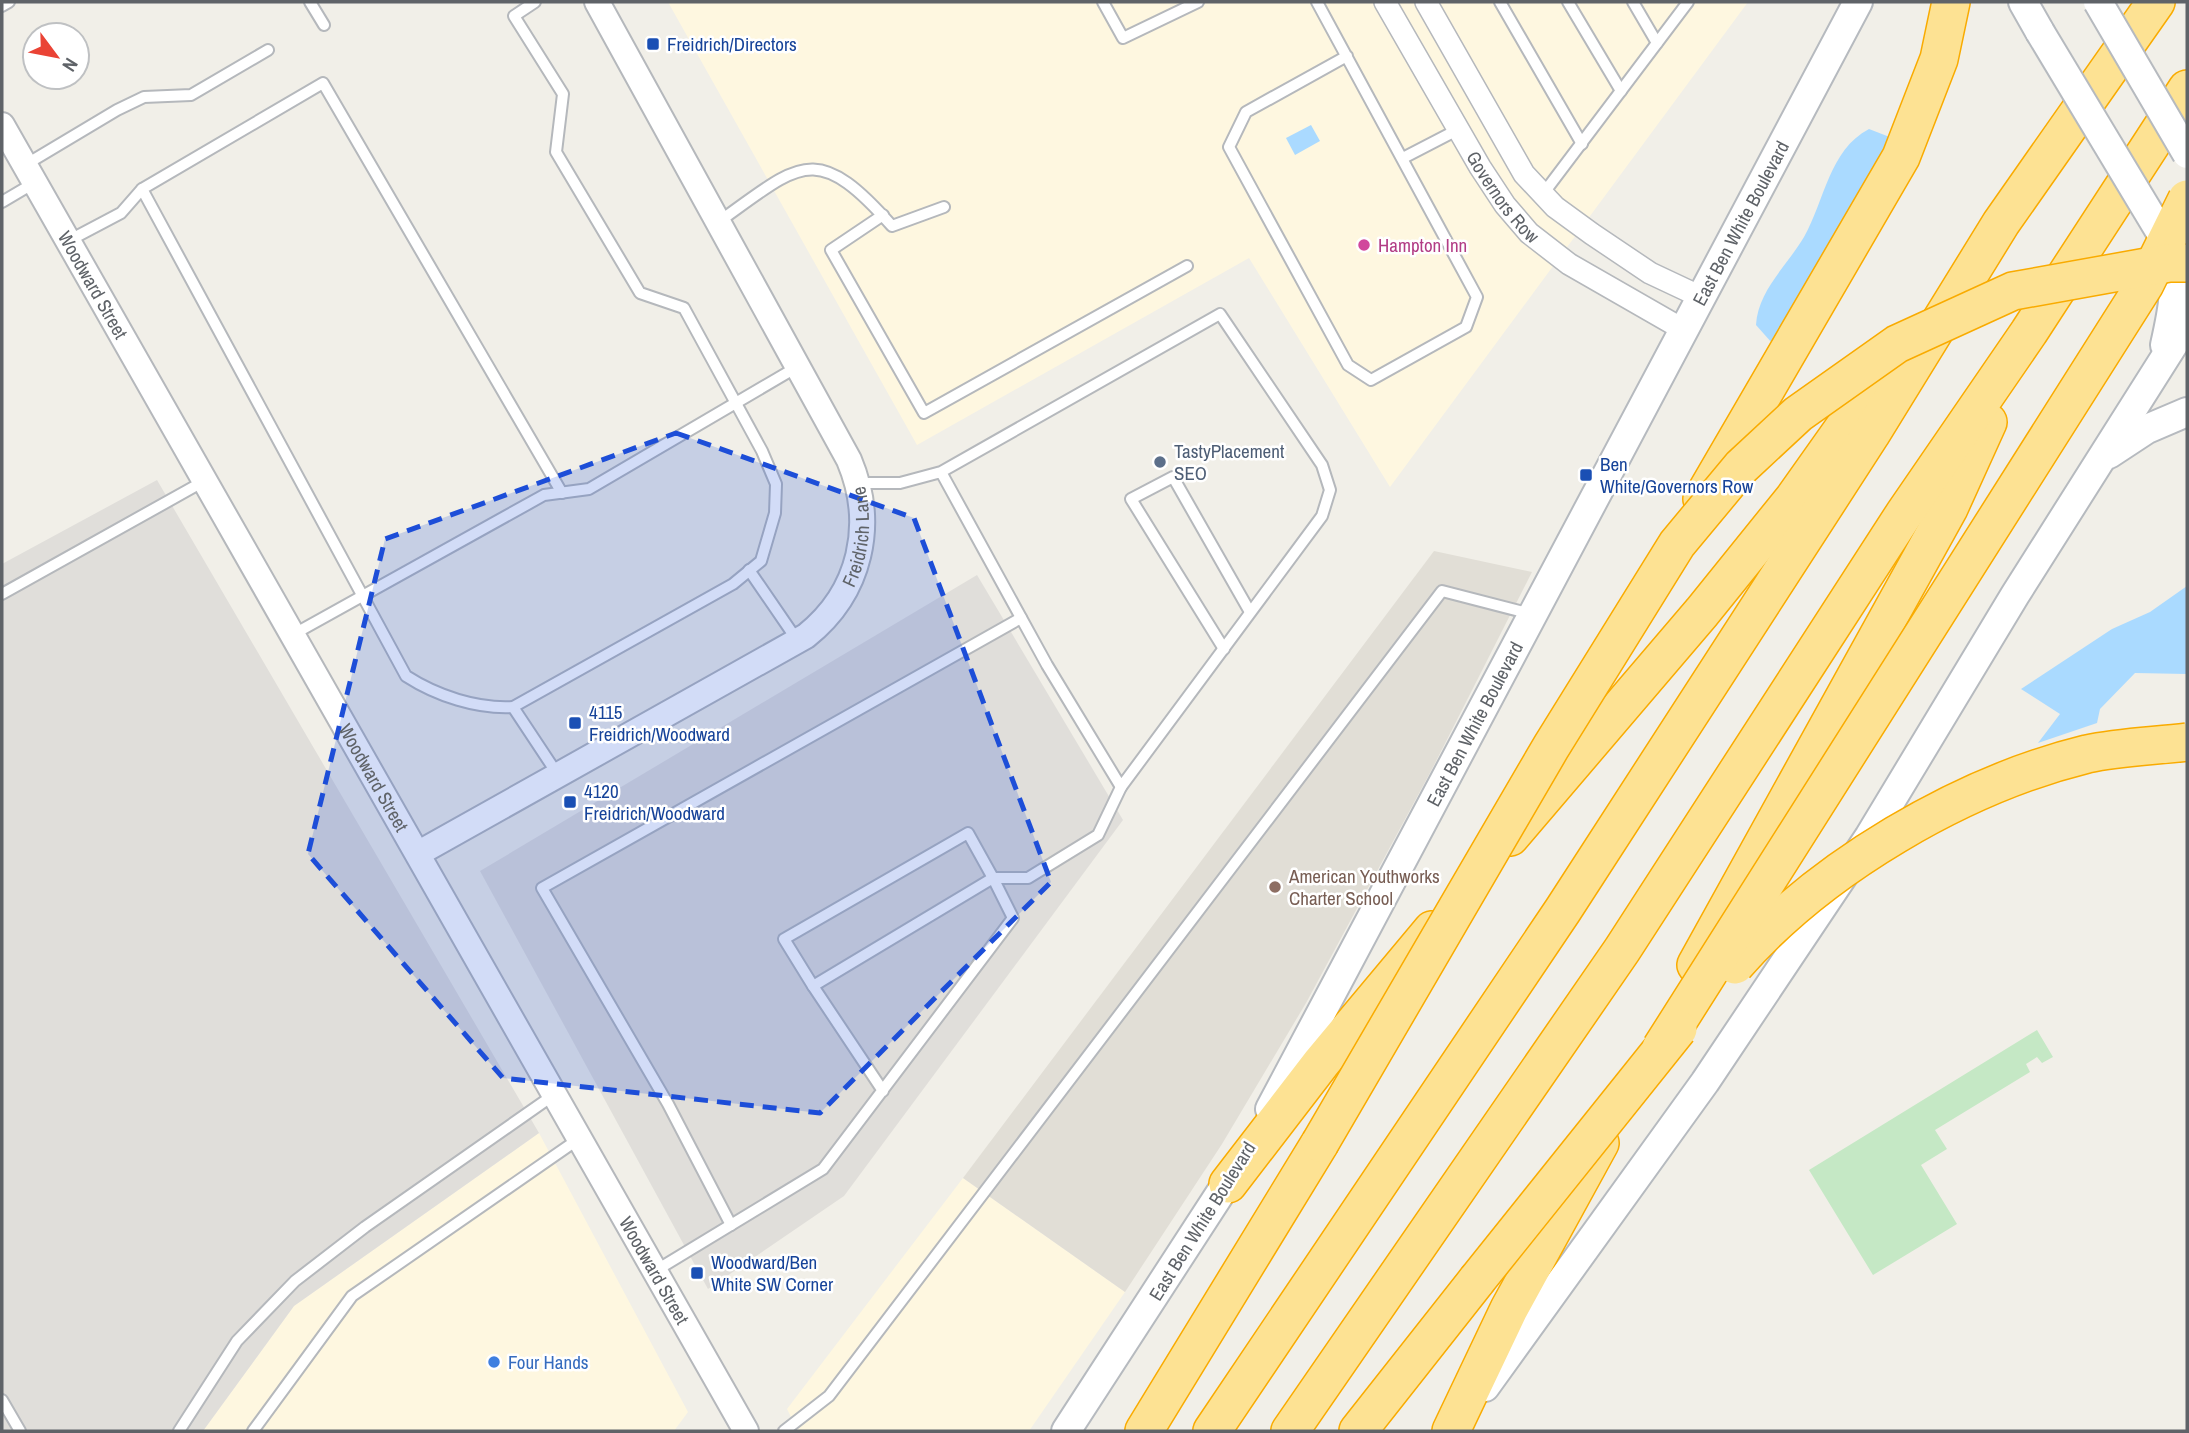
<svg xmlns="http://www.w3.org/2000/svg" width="2189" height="1433" viewBox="0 0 2189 1433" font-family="'Archivo Narrow',sans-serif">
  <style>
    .commercial { fill: #fef7e0 }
    .industrial { fill: #e0deda }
    .education { fill: #e1ded6 }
    .green { fill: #c5e8c5 }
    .water { fill: #aadaff }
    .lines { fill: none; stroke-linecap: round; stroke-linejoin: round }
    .service-casing { stroke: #b5b8bc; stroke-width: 14 }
    .minor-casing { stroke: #b5b8bc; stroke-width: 24 }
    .tertiary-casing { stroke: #b5b8bc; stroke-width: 28 }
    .secondary-casing { stroke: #b6babf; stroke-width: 32 }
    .motorway-casing { stroke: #f9ab00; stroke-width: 40 }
    .service { stroke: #fff; stroke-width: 10 }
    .minor { stroke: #fff; stroke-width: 21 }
    .tertiary { stroke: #fff; stroke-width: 24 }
    .secondary { stroke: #fff; stroke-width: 28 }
    .motorway { stroke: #fde293; stroke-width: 37 }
    .secondary-bridge-casing { stroke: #b6babf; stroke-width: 32; stroke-linecap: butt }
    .motorway-bridge-casing { stroke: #f9ab00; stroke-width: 40; stroke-linecap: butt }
    .secondary-bridge { stroke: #fff; stroke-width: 28 }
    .motorway-bridge { stroke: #fde293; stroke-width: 37 }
    .marked { fill: #1d4ed8; fill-opacity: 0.2; stroke: #1d4ed8; stroke-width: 5; stroke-dasharray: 14 9; stroke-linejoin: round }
    .transit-dot { fill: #1a4fb4; stroke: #fff; stroke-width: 2.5 }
    .hotel-dot { fill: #d1479c; stroke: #fff; stroke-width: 2.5 }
    .service-dot { fill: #5c6f8a; stroke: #fff; stroke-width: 2.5 }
    .education-dot { fill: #8d6e63; stroke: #fff; stroke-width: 2.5 }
    .shop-dot { fill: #3f7fe0; stroke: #fff; stroke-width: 2.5 }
    .labels { text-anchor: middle; stroke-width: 5; stroke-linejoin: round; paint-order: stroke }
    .transit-label { font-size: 19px; fill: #164399; stroke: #fff; text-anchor: start }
    .street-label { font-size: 19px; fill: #5f6368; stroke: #fff }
    .hotel-label { font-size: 19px; fill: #b23c85; stroke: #fff; text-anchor: start }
    .service-label { font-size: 19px; fill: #4e5e75; stroke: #fff; text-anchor: start }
    .education-label { font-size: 19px; fill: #785e54; stroke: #fff; text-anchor: start }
    .shop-label { font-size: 19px; fill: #366cbe; stroke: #fff; text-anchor: start }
  </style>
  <rect width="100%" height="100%" fill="#f1efe8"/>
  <g class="commercial">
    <path d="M 668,2 L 1748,2 L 1390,487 L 1249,258 L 917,445 Z"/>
    <path d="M 539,1133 L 688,1412 L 674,1431 L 203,1431 L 294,1306 Z"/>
    <path d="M 963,1178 L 1125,1292 L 1029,1431 L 798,1431 L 787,1409 Z"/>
  </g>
  <g class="industrial">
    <path d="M 157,480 L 539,1133 L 294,1306 L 203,1431 L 2,1431 L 2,564 Z"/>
    <path d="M 977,575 L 1123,820 L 844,1196 L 708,1289 L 480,871 Z"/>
  </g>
  <path class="education" d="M 1434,551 L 1532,572 L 1431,771 L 1306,1003 L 1222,1144 L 1125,1292 L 963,1178 Z"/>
  <path class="green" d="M 2037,1030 L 2053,1057 L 2042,1063 L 2037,1057 L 2026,1064 L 2030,1072 L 1935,1130 L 1947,1149 L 1921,1165 L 1957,1224 L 1873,1275 L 1809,1170 Z"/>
  <g class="water">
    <path d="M 1311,125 L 1320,141 L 1295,155 L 1286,138 Z"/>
    <path d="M 1869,129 L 1900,141 L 1793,351 L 1772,343 L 1756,325 C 1758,290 1787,266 1804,237 C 1825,200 1829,150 1869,129 Z"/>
    <path d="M 2187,586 L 2187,674 L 2135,673 L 2100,709 L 2097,723 L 2038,743 L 2060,714 L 2021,689 L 2112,629 L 2150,612 Z"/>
  </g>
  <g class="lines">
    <g class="service-casing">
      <g id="service">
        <path d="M 310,2 L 324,25"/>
        <path d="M 535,2 L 514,16 L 563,94 L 556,152 L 640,293 L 684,308 L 762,451 L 776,484 L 775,513 L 761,561 L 733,584 L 513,707 C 477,709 437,696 406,676 L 142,189 L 323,83 L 562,493"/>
        <path d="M 1103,2 L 1123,38 L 1198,2"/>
        <path d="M 1317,2 L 1477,297 L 1466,327 L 1371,380 L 1348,365 L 1229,147 L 1246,112 L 1347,56"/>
        <path d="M 1500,2 L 1582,144"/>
        <path d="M 1568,2 L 1621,91"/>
        <path d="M 1633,2 L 1657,43"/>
        <path d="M 2,6 L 9,2"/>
        <path d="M 1403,158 L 1459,129"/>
        <path d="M 25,165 L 117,110 L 144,97 L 191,95 L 268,50"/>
        <path d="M 1543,194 L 1688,2"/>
        <path d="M 2,202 L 34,183"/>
        <path d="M 883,215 L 831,250 L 924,413 L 1187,266"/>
        <path d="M 717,223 C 800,164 815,139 892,226 L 944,207"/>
        <path d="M 68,241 L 121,213 L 142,189"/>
        <path d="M 858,483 L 900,483 L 941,472 L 1220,314 L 1322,465 L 1330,490 L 1322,516 L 1121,787 L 1047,665 L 941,472"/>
        <path d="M 749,570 L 797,640"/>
        <path d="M 2,594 L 206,480"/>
        <path d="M 294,634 L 544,495 L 589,489 L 797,367"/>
        <path d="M 1224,649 L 1131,499 L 1173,477 L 1250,612"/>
        <path d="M 513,707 L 558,775"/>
        <path d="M 813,986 L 784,939 L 968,833 L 993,878 L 1028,878 L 1098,835 L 1121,787"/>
        <path d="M 731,1225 L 668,1104 L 542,888 L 1021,618"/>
        <path d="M 655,1271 L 823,1169 L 1013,918 L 993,878 L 813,986 L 883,1091"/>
        <path d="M 2,1400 L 20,1431"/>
        <path d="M 179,1431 L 237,1341 L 295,1281 L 365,1227 L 555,1094"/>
        <path d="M 253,1431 L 352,1296 L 580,1138"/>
        <path d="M 784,1431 L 829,1396 L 1442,591 L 1531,614"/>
      </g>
    </g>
    <g class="minor-casing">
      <g id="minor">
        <path id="s1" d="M 1385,2 L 1480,167 L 1505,205 L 1529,233 L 1569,264 L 1684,330"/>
        <path d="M 1426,2 L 1524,174 L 1555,207 L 1592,234 L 1650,273 L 1701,297"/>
      </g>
    </g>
    <g class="tertiary-casing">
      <g id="tertiary">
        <path id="s2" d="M 2,125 L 746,1431"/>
        <path id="s3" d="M 419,853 L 806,636 C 861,592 876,524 849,460 L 597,2"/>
      </g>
    </g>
    <g class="secondary-casing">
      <g id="secondary">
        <path d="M 2023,2 L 2040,32"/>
        <path d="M 2165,345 C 2174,305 2178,285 2168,245"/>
        <path d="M 2109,454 L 2147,429 L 2187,412"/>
        <path id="s4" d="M 1270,1109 L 1858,2"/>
        <path d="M 1485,1387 L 1705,1082 L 1869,837 L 2015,595 L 2187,323"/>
        <path d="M 1066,1431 L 1238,1166"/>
      </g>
    </g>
    <g class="motorway-casing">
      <g id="motorway">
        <path d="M 1702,499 L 1901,157 L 1939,59 L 1951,2"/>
        <path d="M 1510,837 L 1702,612 L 1794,498 L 1879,378"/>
        <path d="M 1696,965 L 1949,508 L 1988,422"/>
        <path d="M 1228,1184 L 1321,1063 L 1432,930"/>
        <path d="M 1144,1431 L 1320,1143"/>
        <path d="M 1212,1431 L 1563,910 L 1871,434 L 2001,223 L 2156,2"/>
        <path d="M 1290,1431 L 1622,950 L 1904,514 L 2029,332 L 2187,89"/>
        <path d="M 1358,1431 L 1477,1280"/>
        <path d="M 1451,1431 L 1509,1309 L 1600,1143"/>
      </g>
    </g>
    <use href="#service" class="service"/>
    <use href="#minor" class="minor"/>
    <use href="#tertiary" class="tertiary"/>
    <use href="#secondary" class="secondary"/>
    <use href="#motorway" class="motorway"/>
    <g class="secondary-bridge-casing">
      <g id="secondary-bridge">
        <path d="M 2098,2 L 2187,154"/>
        <path d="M 2040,32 L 2167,243"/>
      </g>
    </g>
    <g class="motorway-bridge-casing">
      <g id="motorway-bridge">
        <path d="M 1735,965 C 1820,868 1961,785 2087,754 C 2119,747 2154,746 2187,742"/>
        <path d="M 1661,1048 L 2145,284 L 2187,199"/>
        <path d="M 1320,1143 L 1551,747 L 1677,544 L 1741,467 L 1798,414 L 1897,344 L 2013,291 L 2169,263 L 2187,263"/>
        <path d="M 1477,1280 L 1678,1029"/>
      </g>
    </g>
    <use href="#secondary-bridge" class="secondary-bridge"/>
    <use href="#motorway-bridge" class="motorway-bridge"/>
  </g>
  <path class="marked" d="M 676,433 L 914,518 L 1051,882 L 820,1113 L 503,1078 L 308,854 L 385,539 Z"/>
  <g class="transit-dot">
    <rect x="646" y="37" width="14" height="14" rx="3.5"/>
    <rect x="1579" y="468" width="14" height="14" rx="3.5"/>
    <rect x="568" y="716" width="14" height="14" rx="3.5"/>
    <rect x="563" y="795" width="14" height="14" rx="3.5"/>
    <rect x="690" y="1266" width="14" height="14" rx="3.5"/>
  </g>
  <circle class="hotel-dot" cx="1364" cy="245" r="7"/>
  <circle class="service-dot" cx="1160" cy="462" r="7"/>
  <circle class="education-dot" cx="1275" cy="887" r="7"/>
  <circle class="shop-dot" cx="494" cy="1362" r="7"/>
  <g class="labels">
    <g class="transit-label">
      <text x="667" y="51">Freidrich/Directors</text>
      <text x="1600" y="471">Ben<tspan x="1600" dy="22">White/Governors Row</tspan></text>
      <text x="589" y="719">4115<tspan x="589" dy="22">Freidrich/Woodward</tspan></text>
      <text x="584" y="798">4120<tspan x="584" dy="22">Freidrich/Woodward</tspan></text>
      <text x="711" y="1269">Woodward/Ben<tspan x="711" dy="22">White SW Corner</tspan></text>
    </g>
    <g class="street-label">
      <text dy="7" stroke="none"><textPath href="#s1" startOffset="228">Governors Row</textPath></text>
      <text dy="7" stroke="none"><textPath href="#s4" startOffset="1003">East Ben White Boulevard</textPath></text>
      <text dy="7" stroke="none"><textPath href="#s2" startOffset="184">Woodward Street</textPath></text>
      <text dy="7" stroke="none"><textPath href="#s3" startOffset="560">Freidrich Lane</textPath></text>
      <text dy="7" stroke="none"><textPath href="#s4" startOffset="436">East Ben White Boulevard</textPath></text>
      <text dy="7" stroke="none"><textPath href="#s2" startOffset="751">Woodward Street</textPath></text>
      <text transform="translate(1202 1221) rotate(-58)" y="7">East Ben White Boulevard</text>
      <text dy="7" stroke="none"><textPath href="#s2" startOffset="1318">Woodward Street</textPath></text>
    </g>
    <g class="hotel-label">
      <text x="1378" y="252">Hampton Inn</text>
    </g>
    <g class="service-label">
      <text x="1174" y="458">TastyPlacement<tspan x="1174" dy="22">SEO</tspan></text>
    </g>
    <g class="education-label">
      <text x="1289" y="883">American Youthworks<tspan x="1289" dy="22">Charter School</tspan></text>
    </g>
    <g class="shop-label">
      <text x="508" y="1369">Four Hands</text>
    </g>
  </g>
  <rect width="2189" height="1433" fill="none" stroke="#5f6368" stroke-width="7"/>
  <g transform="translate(56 56) rotate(122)"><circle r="33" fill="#ffffff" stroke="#bfc1c3" stroke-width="2"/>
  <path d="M0-5L12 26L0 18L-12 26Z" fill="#ea4335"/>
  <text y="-10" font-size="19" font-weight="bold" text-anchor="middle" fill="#5f6368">N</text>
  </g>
</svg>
